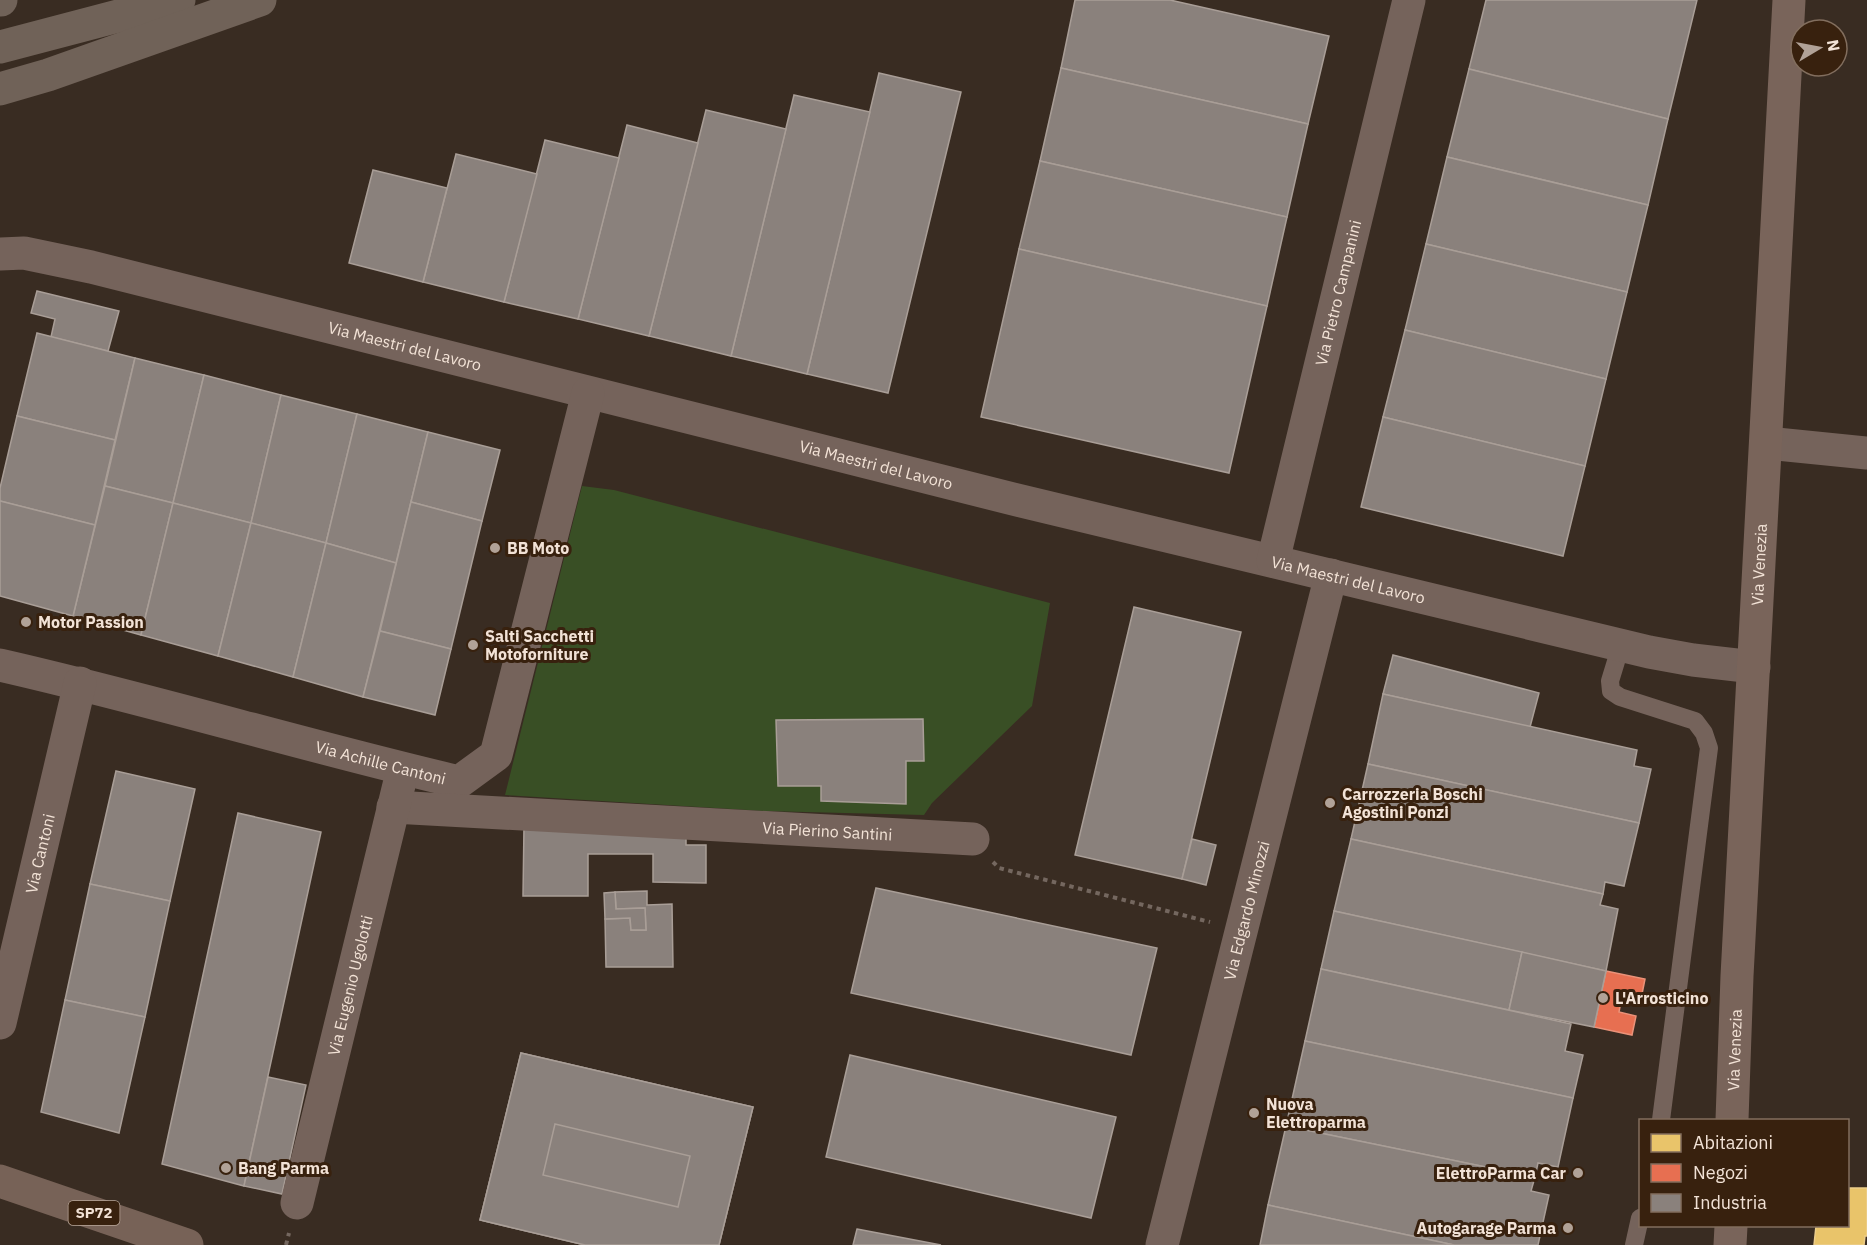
<svg xmlns="http://www.w3.org/2000/svg" width="1867" height="1245" viewBox="0 0 1867 1245" font-family="'IBM Plex Sans',sans-serif">
  <style>
    .green { fill: #394f25 }
    .homes { fill: #e9c46a; stroke: #eccd8a; stroke-width: 1.5 }
    .shops { fill: #e76f51; stroke: #ea9279; stroke-width: 1.5 }
    .industry { fill: #8a817c; stroke: #a99e97; stroke-width: 1.5; fill-rule: evenodd }
    .lines { fill: none; stroke-linecap: round; stroke-linejoin: round }
    .path { stroke: #74675f; stroke-width: 4; stroke-dasharray: 4.5 4.5; stroke-linecap: butt }
    .lane { stroke: #75635b; stroke-width: 18 }
    .street { stroke: #75635b; stroke-width: 33 }
    .secondary { stroke: #79645a; stroke-width: 33 }
    .primary { stroke: #776257; stroke-width: 33 }
    .highway { stroke: #706258; stroke-width: 33 }
    .poi-dot { fill: #b1a297; stroke: #38210e; stroke-width: 2 }
    .labels { text-anchor: middle; stroke-width: 6; stroke-linejoin: round; paint-order: stroke }
    .shield { fill: #38210e; stroke: #baa89a; stroke-width: 1.5 }
    .shield-label { font-size: 15px; font-weight: bold; fill: #f2e2d6 }
    .street-label { font-size: 16px; fill: #f2e2d6; stroke: #38210e }
    .poi-label { font-size: 16px; font-weight: bold; fill: #f2e2d6; stroke: #38210e; text-anchor: start }
  </style>
  <rect width="100%" height="100%" fill="#392c22"/>
  <path class="green" d="M 582,486 L 614,490 L 1050,603 L 1032,706 L 932,803 L 924,815 L 765,811 L 505,795 Z"/>
  <path class="homes" d="M 1848,1188 L 1867,1188 L 1867,1236 L 1865,1236 L 1864,1245 L 1814,1245 L 1816,1226 L 1848,1226 Z"/>
  <path class="shops" d="M 1606,971 L 1645,979 L 1641,999 L 1622,995 L 1619,1012 L 1636,1016 L 1632,1035 L 1594,1027 Z"/>
  <g class="industry">
    <path d="M 1075,0 L 1170,0 L 1329,36 L 1308,124 L 1061,68 Z"/>
    <path d="M 1486,0 L 1697,0 L 1668,119 L 1469,69 Z"/>
    <path d="M 1061,68 L 1308,124 L 1287,217 L 1040,161 Z"/>
    <path d="M 1469,69 L 1668,119 L 1648,205 L 1447,157 Z"/>
    <path d="M 879,73 L 961,92 L 888,393 L 807,374 Z"/>
    <path d="M 794,95 L 870,112 L 807,374 L 731,356 Z"/>
    <path d="M 706,110 L 786,129 L 731,356 L 649,336 Z"/>
    <path d="M 627,125 L 698,143 L 649,336 L 578,319 Z"/>
    <path d="M 545,140 L 619,158 L 578,319 L 504,302 Z"/>
    <path d="M 456,154 L 537,174 L 504,302 L 423,282 Z"/>
    <path d="M 1447,157 L 1648,205 L 1627,292 L 1426,244 Z"/>
    <path d="M 1040,161 L 1287,217 L 1267,306 L 1019,249 Z"/>
    <path d="M 373,170 L 447,188 L 423,282 L 349,263 Z"/>
    <path d="M 1426,244 L 1627,292 L 1606,379 L 1405,330 Z"/>
    <path d="M 1019,249 L 1267,306 L 1229,473 L 981,417 Z"/>
    <path d="M 37,291 L 119,311 L 108,351 L 51,337 L 55,319 L 31,313 Z"/>
    <path d="M 1405,330 L 1606,379 L 1585,466 L 1383,417 Z"/>
    <path d="M 37,333 L 135,358 L 115,440 L 17,416 Z"/>
    <path d="M 135,358 L 204,375 L 173,503 L 105,486 Z"/>
    <path d="M 204,375 L 281,395 L 251,523 L 173,503 Z"/>
    <path d="M 281,395 L 357,414 L 326,543 L 251,523 Z"/>
    <path d="M 357,414 L 428,432 L 396,563 L 326,543 Z"/>
    <path d="M 17,416 L 115,440 L 95,525 L 0,501 L 0,488 Z"/>
    <path d="M 1383,417 L 1585,466 L 1563,556 L 1361,507 Z"/>
    <path d="M 428,432 L 500,450 L 482,521 L 411,502 Z"/>
    <path d="M 105,486 L 173,503 L 141,635 L 73,616 Z"/>
    <path d="M 0,501 L 95,525 L 73,616 L 0,596 Z"/>
    <path d="M 411,502 L 482,521 L 451,649 L 380,631 Z"/>
    <path d="M 173,503 L 251,523 L 218,656 L 141,635 Z"/>
    <path d="M 251,523 L 326,543 L 293,677 L 218,656 Z"/>
    <path d="M 326,543 L 396,563 L 363,697 L 293,677 Z"/>
    <path d="M 1134,607 L 1241,632 L 1182,879 L 1075,855 Z"/>
    <path d="M 380,631 L 451,649 L 435,715 L 363,697 Z"/>
    <path d="M 1393,655 L 1539,693 L 1530,727 L 1383,694 Z"/>
    <path d="M 1383,694 L 1637,750 L 1634,766 L 1651,769 L 1639,823 L 1368,764 Z"/>
    <path d="M 923,719 L 924,761 L 906,761 L 906,804 L 821,801 L 821,786 L 778,786 L 776,720 Z"/>
    <path d="M 1368,764 L 1639,823 L 1624,886 L 1605,882 L 1603,894 L 1351,839 Z"/>
    <path d="M 116,771 L 195,789 L 170,901 L 90,884 Z"/>
    <path d="M 238,813 L 321,832 L 244,1186 L 162,1164 Z"/>
    <path d="M 524,826 L 686,830 L 686,845 L 706,845 L 706,883 L 653,882 L 653,854 L 588,854 L 588,896 L 523,896 Z"/>
    <path d="M 1192,839 L 1216,845 L 1206,885 L 1182,879 Z"/>
    <path d="M 1351,839 L 1603,894 L 1600,905 L 1618,909 L 1606,971 L 1334,911 Z"/>
    <path d="M 90,884 L 170,901 L 145,1017 L 65,1000 Z"/>
    <path d="M 876,888 L 1157,948 L 1131,1055 L 851,993 Z"/>
    <path d="M 647,891 L 647,905 L 672,904 L 673,967 L 606,967 L 605,919 L 630,918 L 631,930 L 646,930 L 645,908 L 616,909 L 615,892 Z"/>
    <path d="M 615,892 L 616,909 L 645,908 L 646,930 L 631,930 L 630,918 L 605,919 L 604,893 Z"/>
    <path d="M 1334,911 L 1522,952 L 1509,1010 L 1321,969 Z"/>
    <path d="M 1522,952 L 1606,971 L 1594,1027 L 1509,1010 Z"/>
    <path d="M 1321,969 L 1571,1024 L 1565,1051 L 1583,1055 L 1573,1098 L 1305,1041 Z"/>
    <path d="M 65,1000 L 145,1017 L 119,1133 L 41,1112 Z"/>
    <path d="M 1305,1041 L 1573,1098 L 1558,1167 L 1538,1163 L 1535,1177 L 1286,1126 Z"/>
    <path d="M 521,1053 L 753,1107 L 719,1245 L 585,1245 L 480,1220 ZM 555,1124 L 690,1156 L 678,1207 L 543,1175 Z"/>
    <path d="M 521,1053 L 753,1107 L 719,1245 L 585,1245 L 480,1220 Z"/>
    <path d="M 850,1055 L 1116,1117 L 1091,1218 L 826,1157 Z"/>
    <path d="M 268,1077 L 306,1085 L 282,1194 L 244,1186 Z"/>
    <path d="M 555,1124 L 690,1156 L 678,1207 L 543,1175 Z"/>
    <path d="M 1286,1126 L 1535,1177 L 1531,1191 L 1549,1195 L 1538,1245 L 1454,1245 L 1268,1205 Z"/>
    <path d="M 1268,1205 L 1454,1245 L 1260,1245 Z"/>
    <path d="M 857,1229 L 941,1245 L 853,1245 Z"/>
  </g>
  <g class="lines">
    <g class="path">
      <path d="M 993,862 L 999,868 L 1210,922"/>
      <path d="M 286,1245 L 289,1233"/>
    </g>
    <g class="lane">
      <path d="M 1621,645 L 1610,681 L 1611,691 L 1620,697 L 1695,721 L 1704,733 L 1709,748 L 1661,1120"/>
      <path d="M 1634,1245 L 1640,1218"/>
    </g>
    <g class="street">
      <path id="s1" d="M 0,254 L 24,253 L 91,267 L 1009,498 L 1649,652 L 1693,660 L 1754,667"/>
      <path d="M 1766,443 L 1867,453"/>
      <path id="s2" d="M 1273,561 L 1409,0"/>
      <path id="s3" d="M 0,665 C 154,700 305,746 459,782 L 496,755 L 588,393"/>
      <path id="s4" d="M 393,807 L 973,839"/>
      <path id="s5" d="M 0,1023 L 80,683"/>
      <path id="s6" d="M 297,1203 L 399,785"/>
      <path id="s7" d="M 1162,1245 L 1331,575"/>
    </g>
    <g class="secondary">
      <path id="s8" d="M 1732,1120 L 1737,976 L 1789,0"/>
      <path d="M 1730,1245 L 1731,1226"/>
    </g>
    <path class="primary" d="M 0,1181 L 187,1245"/>
    <g class="highway">
      <path d="M 0,0 L 1,0"/>
      <path d="M 0,47 L 179,0"/>
      <path d="M 0,89 L 48,75 L 260,0"/>
    </g>
  </g>
  <g class="poi-dot">
    <circle cx="495" cy="548" r="6"/>
    <circle cx="26" cy="622" r="6"/>
    <circle cx="473" cy="645" r="6"/>
    <circle cx="1330" cy="803" r="6"/>
    <circle cx="1603" cy="998" r="6"/>
    <circle cx="1254" cy="1113" r="6"/>
    <circle cx="226" cy="1168" r="6"/>
    <circle cx="1578" cy="1173" r="6"/>
    <circle cx="1568" cy="1228" r="6"/>
  </g>
  <g class="labels">
    <rect class="shield" x="68.5" y="1201" width="51" height="24" rx="4.5"/>
    <g class="shield-label">
      <text x="94" y="1218">SP72</text>
    </g>
    <g class="street-label">
      <text dy="6" stroke="none"><textPath href="#s2" startOffset="276">Via Pietro Campanini</textPath></text>
      <text dy="6" stroke="none"><textPath href="#s1" startOffset="416">Via Maestri del Lavoro</textPath></text>
      <text dy="6" stroke="none"><textPath href="#s1" startOffset="902">Via Maestri del Lavoro</textPath></text>
      <text dy="6" stroke="none"><textPath href="#s8" startOffset="556">Via Venezia</textPath></text>
      <text dy="6" stroke="none"><textPath href="#s1" startOffset="1388">Via Maestri del Lavoro</textPath></text>
      <text dy="6" stroke="none"><textPath href="#s3" startOffset="393">Via Achille Cantoni</textPath></text>
      <text dy="6" stroke="none"><textPath href="#s4" startOffset="435">Via Pierino Santini</textPath></text>
      <text dy="6" stroke="none"><textPath href="#s5" startOffset="174">Via Cantoni</textPath></text>
      <text dy="6" stroke="none"><textPath href="#s7" startOffset="345">Via Edgardo Minozzi</textPath></text>
      <text dy="6" stroke="none"><textPath href="#s6" startOffset="224">Via Eugenio Ugolotti</textPath></text>
      <text dy="6" stroke="none"><textPath href="#s8" startOffset="70">Via Venezia</textPath></text>
    </g>
    <g class="poi-label">
      <text x="507" y="554">BB Moto</text>
      <text x="38" y="628">Motor Passion</text>
      <text x="485" y="642">Salti Sacchetti<tspan x="485" dy="18">Motoforniture</tspan></text>
      <text x="1342" y="800">Carrozzeria Boschi<tspan x="1342" dy="18">Agostini Ponzi</tspan></text>
      <text x="1615" y="1004">L'Arrosticino</text>
      <text x="1266" y="1110">Nuova<tspan x="1266" dy="18">Elettroparma</tspan></text>
      <text x="238" y="1174">Bang Parma</text>
      <text x="1566" y="1179" text-anchor="end">ElettroParma Car</text>
      <text x="1556" y="1234" text-anchor="end">Autogarage Parma</text>
    </g>
  </g>
  <rect x="1639" y="1119" width="210" height="108" fill="#38210e" stroke="#826e5e" stroke-width="1.5"/>
  <rect x="1651" y="1134" width="30" height="18" fill="#e9c46a" stroke="#826e5e" stroke-width="1.5"/>
  <text x="1693" y="1149" font-size="18" fill="#f2e2d6">Abitazioni</text>
  <rect x="1651" y="1164" width="30" height="18" fill="#e76f51" stroke="#826e5e" stroke-width="1.5"/>
  <text x="1693" y="1179" font-size="18" fill="#f2e2d6">Negozi</text>
  <rect x="1651" y="1194" width="30" height="18" fill="#8a817c" stroke="#826e5e" stroke-width="1.5"/>
  <text x="1693" y="1209" font-size="18" fill="#f2e2d6">Industria</text>
  <g transform="translate(1819 48) rotate(80)"><circle r="28" fill="#38210e" stroke="#826e5e" stroke-width="1.5"/>
  <path d="M0-4.5L10 22L0 15L-10 22Z" fill="#b1a297"/>
  <text y="-9" font-size="16" font-weight="bold" text-anchor="middle" fill="#f2e2d6">N</text>
  </g>
</svg>
